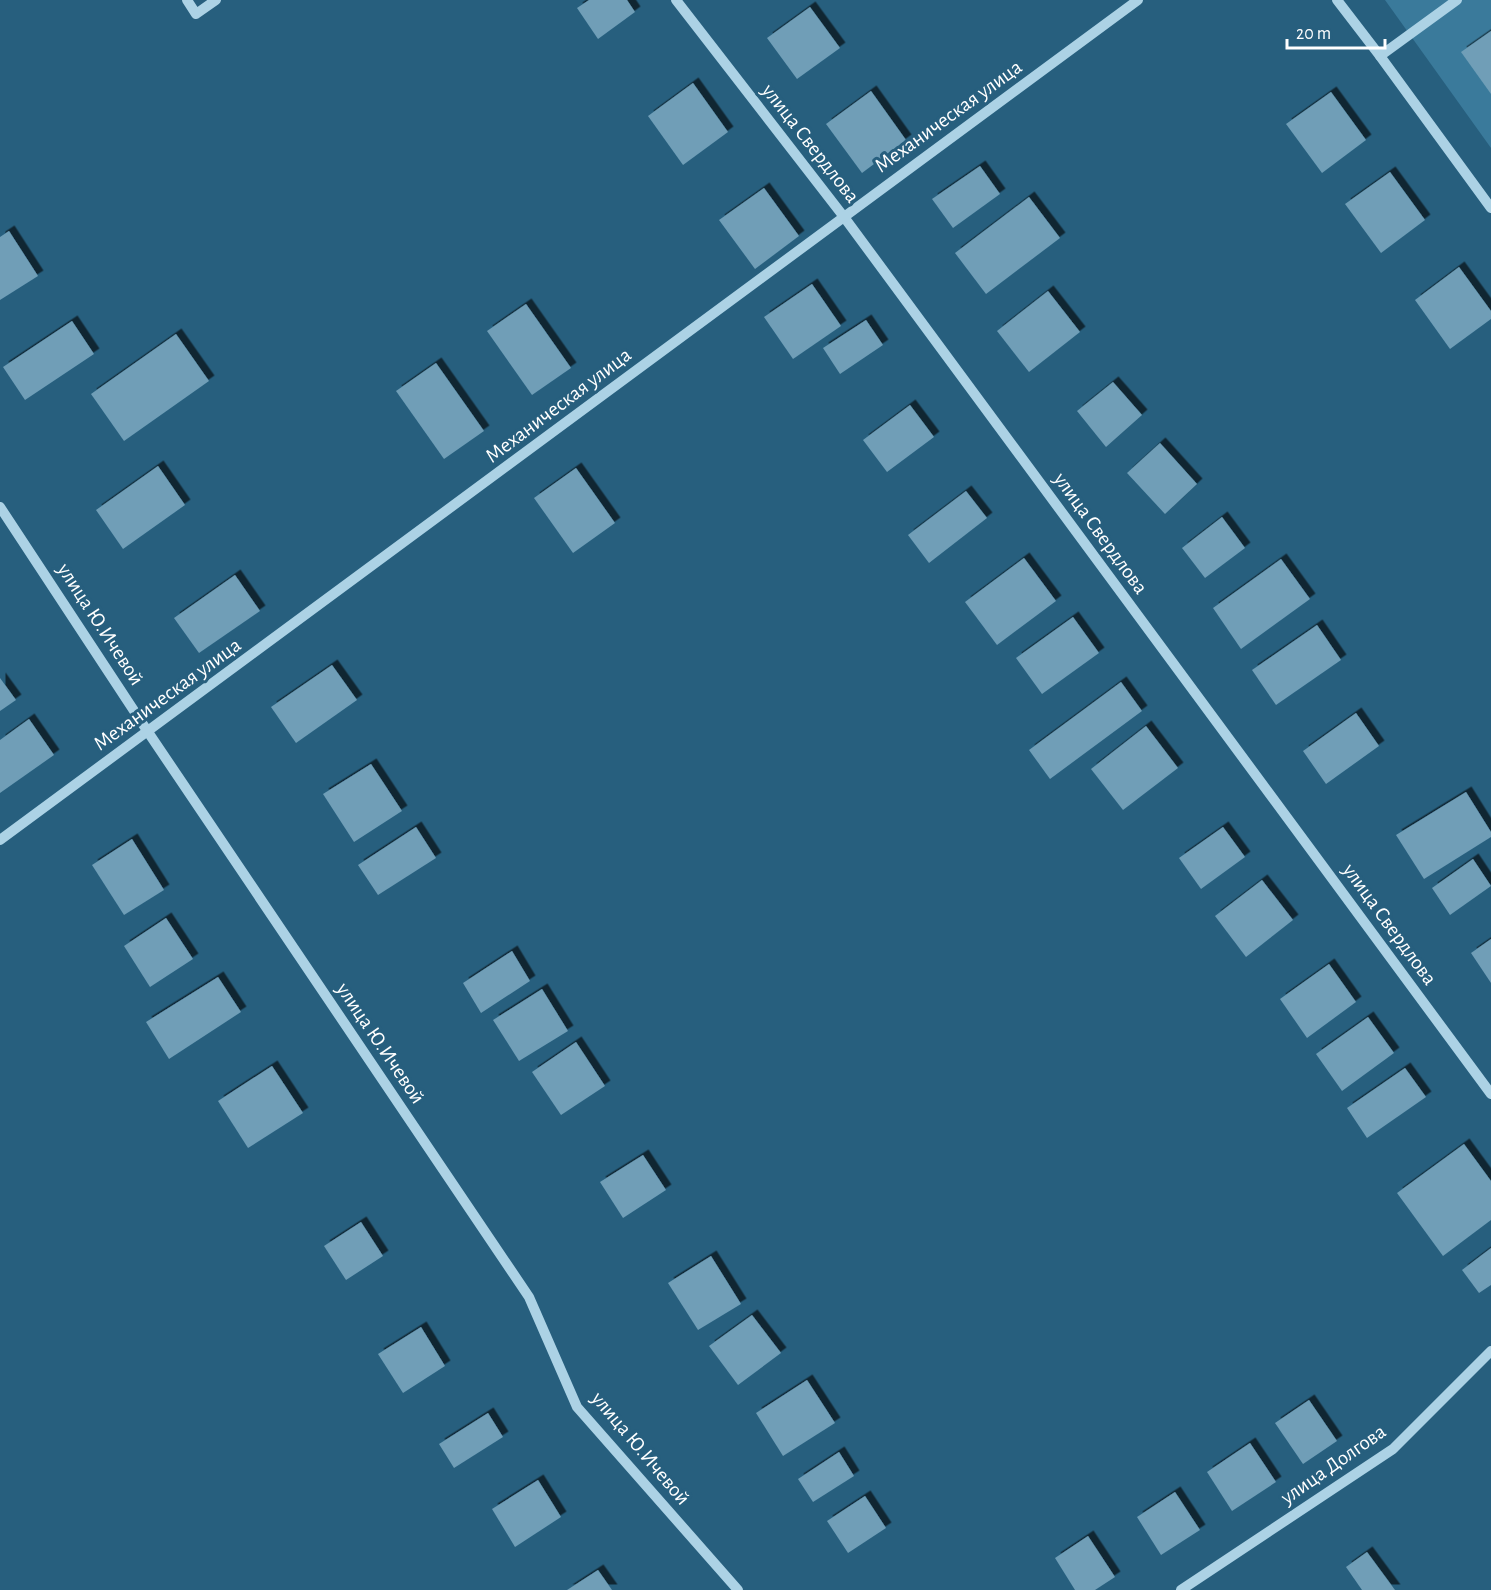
<svg xmlns="http://www.w3.org/2000/svg" width="1491" height="1590" viewBox="0 0 1491 1590" font-family="'Alegreya Sans',sans-serif">
  <style>
    .green { fill: #3a7a9b }
    .building { fill: #6f9eb7; filter: url(#shadow) }
    .lines { fill: none; stroke-linecap: round; stroke-linejoin: round }
    .minor { stroke: #acd2e5; stroke-width: 10 }
    .labels { text-anchor: middle; stroke-width: 6; stroke-linejoin: round; paint-order: stroke }
    .street-label { font-size: 21px; fill: #fff; stroke: #275f7e }
  </style>
  <defs>
    <filter id="shadow"><feDropShadow dx="5.5" dy="-5.5" stdDeviation="0" flood-color="#0009"/></filter>
  </defs>
  <rect width="100%" height="100%" fill="#275f7e"/>
  <path class="green" d="M 1385,0 L 1491,0 L 1491,148 Z"/>
  <g class="building">
    <path d="M 589,0 L 627,0 L 635,12 L 598,39 L 577,8 Z"/>
    <path d="M 810,7 L 840,48 L 797,79 L 767,38 Z"/>
    <path d="M 1491,31 L 1491,94 L 1461,52 Z"/>
    <path d="M 693,83 L 728,132 L 683,165 L 648,116 Z"/>
    <path d="M 871,91 L 906,140 L 862,173 L 826,124 Z"/>
    <path d="M 1331,92 L 1366,140 L 1322,173 L 1286,124 Z"/>
    <path d="M 980,166 L 1000,194 L 953,228 L 932,199 Z"/>
    <path d="M 1390,172 L 1425,220 L 1381,253 L 1345,204 Z"/>
    <path d="M 764,188 L 799,236 L 755,269 L 719,220 Z"/>
    <path d="M 1029,197 L 1060,238 L 986,294 L 955,253 Z"/>
    <path d="M 9,231 L 38,276 L 0,300 L 0,237 Z"/>
    <path d="M 1459,267 L 1491,311 L 1491,319 L 1450,349 L 1415,300 Z"/>
    <path d="M 812,284 L 841,326 L 793,359 L 764,317 Z"/>
    <path d="M 1048,291 L 1080,332 L 1029,372 L 997,331 Z"/>
    <path d="M 526,304 L 571,368 L 532,395 L 487,331 Z"/>
    <path d="M 866,320 L 883,345 L 840,374 L 823,348 Z"/>
    <path d="M 72,321 L 94,354 L 25,400 L 3,367 Z"/>
    <path d="M 176,334 L 209,381 L 124,441 L 91,394 Z"/>
    <path d="M 436,363 L 484,431 L 444,459 L 396,391 Z"/>
    <path d="M 1113,382 L 1142,415 L 1106,447 L 1077,411 Z"/>
    <path d="M 910,405 L 934,437 L 887,472 L 863,440 Z"/>
    <path d="M 1160,443 L 1197,484 L 1165,514 L 1127,473 Z"/>
    <path d="M 158,466 L 185,505 L 123,549 L 96,510 Z"/>
    <path d="M 576,468 L 615,523 L 573,553 L 534,498 Z"/>
    <path d="M 966,491 L 987,518 L 929,563 L 908,535 Z"/>
    <path d="M 1222,517 L 1245,548 L 1205,578 L 1182,548 Z"/>
    <path d="M 1024,558 L 1056,601 L 997,645 L 965,602 Z"/>
    <path d="M 1281,559 L 1310,599 L 1241,649 L 1213,608 Z"/>
    <path d="M 235,575 L 260,611 L 199,653 L 174,618 Z"/>
    <path d="M 1073,617 L 1099,653 L 1042,694 L 1016,658 Z"/>
    <path d="M 1317,625 L 1341,660 L 1276,705 L 1252,670 Z"/>
    <path d="M 332,665 L 357,700 L 296,743 L 271,707 Z"/>
    <path d="M 0,678 L 16,700 L 0,711 Z"/>
    <path d="M 1121,682 L 1142,711 L 1050,779 L 1029,750 Z"/>
    <path d="M 1356,713 L 1379,746 L 1326,784 L 1303,751 Z"/>
    <path d="M 29,719 L 54,755 L 0,793 L 0,740 Z"/>
    <path d="M 1146,726 L 1178,768 L 1123,810 L 1091,769 Z"/>
    <path d="M 371,764 L 402,811 L 354,842 L 323,794 Z"/>
    <path d="M 1466,792 L 1491,832 L 1491,837 L 1424,879 L 1396,835 Z"/>
    <path d="M 416,827 L 436,858 L 378,895 L 358,865 Z"/>
    <path d="M 1223,827 L 1245,857 L 1201,889 L 1179,858 Z"/>
    <path d="M 132,839 L 164,890 L 124,915 L 92,865 Z"/>
    <path d="M 1473,859 L 1491,886 L 1450,915 L 1432,888 Z"/>
    <path d="M 1262,880 L 1293,920 L 1246,957 L 1215,916 Z"/>
    <path d="M 166,918 L 193,959 L 150,987 L 124,946 Z"/>
    <path d="M 1491,939 L 1491,983 L 1471,953 Z"/>
    <path d="M 512,951 L 530,981 L 481,1013 L 463,983 Z"/>
    <path d="M 1329,964 L 1356,1002 L 1307,1038 L 1280,999 Z"/>
    <path d="M 218,977 L 241,1012 L 169,1059 L 146,1022 Z"/>
    <path d="M 542,989 L 568,1031 L 519,1061 L 493,1020 Z"/>
    <path d="M 1368,1017 L 1394,1053 L 1342,1091 L 1316,1054 Z"/>
    <path d="M 576,1042 L 605,1086 L 561,1115 L 532,1072 Z"/>
    <path d="M 272,1066 L 303,1113 L 248,1148 L 218,1101 Z"/>
    <path d="M 1405,1068 L 1426,1097 L 1367,1138 L 1347,1108 Z"/>
    <path d="M 1464,1144 L 1491,1181 L 1491,1220 L 1443,1256 L 1397,1193 Z"/>
    <path d="M 643,1155 L 666,1190 L 623,1218 L 600,1182 Z"/>
    <path d="M 361,1222 L 383,1256 L 346,1280 L 324,1246 Z"/>
    <path d="M 1491,1248 L 1491,1285 L 1479,1293 L 1462,1270 Z"/>
    <path d="M 711,1256 L 741,1304 L 698,1330 L 668,1283 Z"/>
    <path d="M 752,1315 L 781,1353 L 738,1385 L 709,1346 Z"/>
    <path d="M 421,1327 L 445,1366 L 403,1393 L 378,1354 Z"/>
    <path d="M 807,1380 L 835,1423 L 783,1456 L 756,1413 Z"/>
    <path d="M 1309,1400 L 1337,1441 L 1303,1464 L 1275,1423 Z"/>
    <path d="M 488,1413 L 503,1437 L 454,1468 L 439,1444 Z"/>
    <path d="M 1250,1443 L 1276,1482 L 1232,1511 L 1207,1472 Z"/>
    <path d="M 839,1452 L 854,1476 L 813,1502 L 798,1479 Z"/>
    <path d="M 538,1480 L 561,1517 L 515,1547 L 492,1509 Z"/>
    <path d="M 1175,1492 L 1200,1530 L 1161,1555 L 1137,1517 Z"/>
    <path d="M 865,1496 L 886,1528 L 848,1553 L 827,1521 Z"/>
    <path d="M 1088,1536 L 1115,1577 L 1095,1590 L 1075,1590 L 1055,1558 Z"/>
    <path d="M 1367,1552 L 1395,1590 L 1362,1590 L 1346,1567 Z"/>
    <path d="M 598,1570 L 612,1590 L 567,1590 Z"/>
  </g>
  <g class="lines">
    <g class="minor">
      <path d="M 187,0 L 196,14 L 216,0"/>
      <path d="M 676,0 L 844,217 L 1491,1094"/>
      <path d="M 1337,0 L 1380,56 L 1491,208"/>
      <path d="M 1380,56 L 1457,0"/>
      <path d="M 0,507 L 148,732 L 529,1297 L 577,1407 L 738,1590"/>
      <path d="M 0,840 L 1138,0"/>
      <path d="M 1181,1590 L 1393,1449 L 1491,1351"/>
    </g>
  </g>
  <g class="labels">
    <g class="street-label">
      <text transform="translate(948 116) rotate(-36)" y="7">Механическая улица</text>
      <text transform="translate(811 143) rotate(52)" y="7">улица Свердлова</text>
      <text transform="translate(558 405) rotate(-37)" y="7">Механическая улица</text>
      <text transform="translate(1101 533) rotate(54)" y="7">улица Свердлова</text>
      <text transform="translate(101 624) rotate(57)" y="7">улица Ю.Ичевой</text>
      <text transform="translate(167 694) rotate(-36)" y="7">Механическая улица</text>
      <text transform="translate(1390 924) rotate(54)" y="7">улица Свердлова</text>
      <text transform="translate(381 1043) rotate(56)" y="7">улица Ю.Ичевой</text>
      <text transform="translate(641 1448) rotate(50)" y="7">улица Ю.Ичевой</text>
      <text transform="translate(1333 1464) rotate(-35)" y="7">улица Долгова</text>
    </g>
  </g>
  <path d="M1287 39v9h98v-9" fill="none" stroke="#ffffff" stroke-width="3"/>
  <text x="1296" y="39" font-size="18" fill="#ffffff" stroke="#275f7e" stroke-width="4.5" paint-order="stroke">20 m</text>
</svg>
